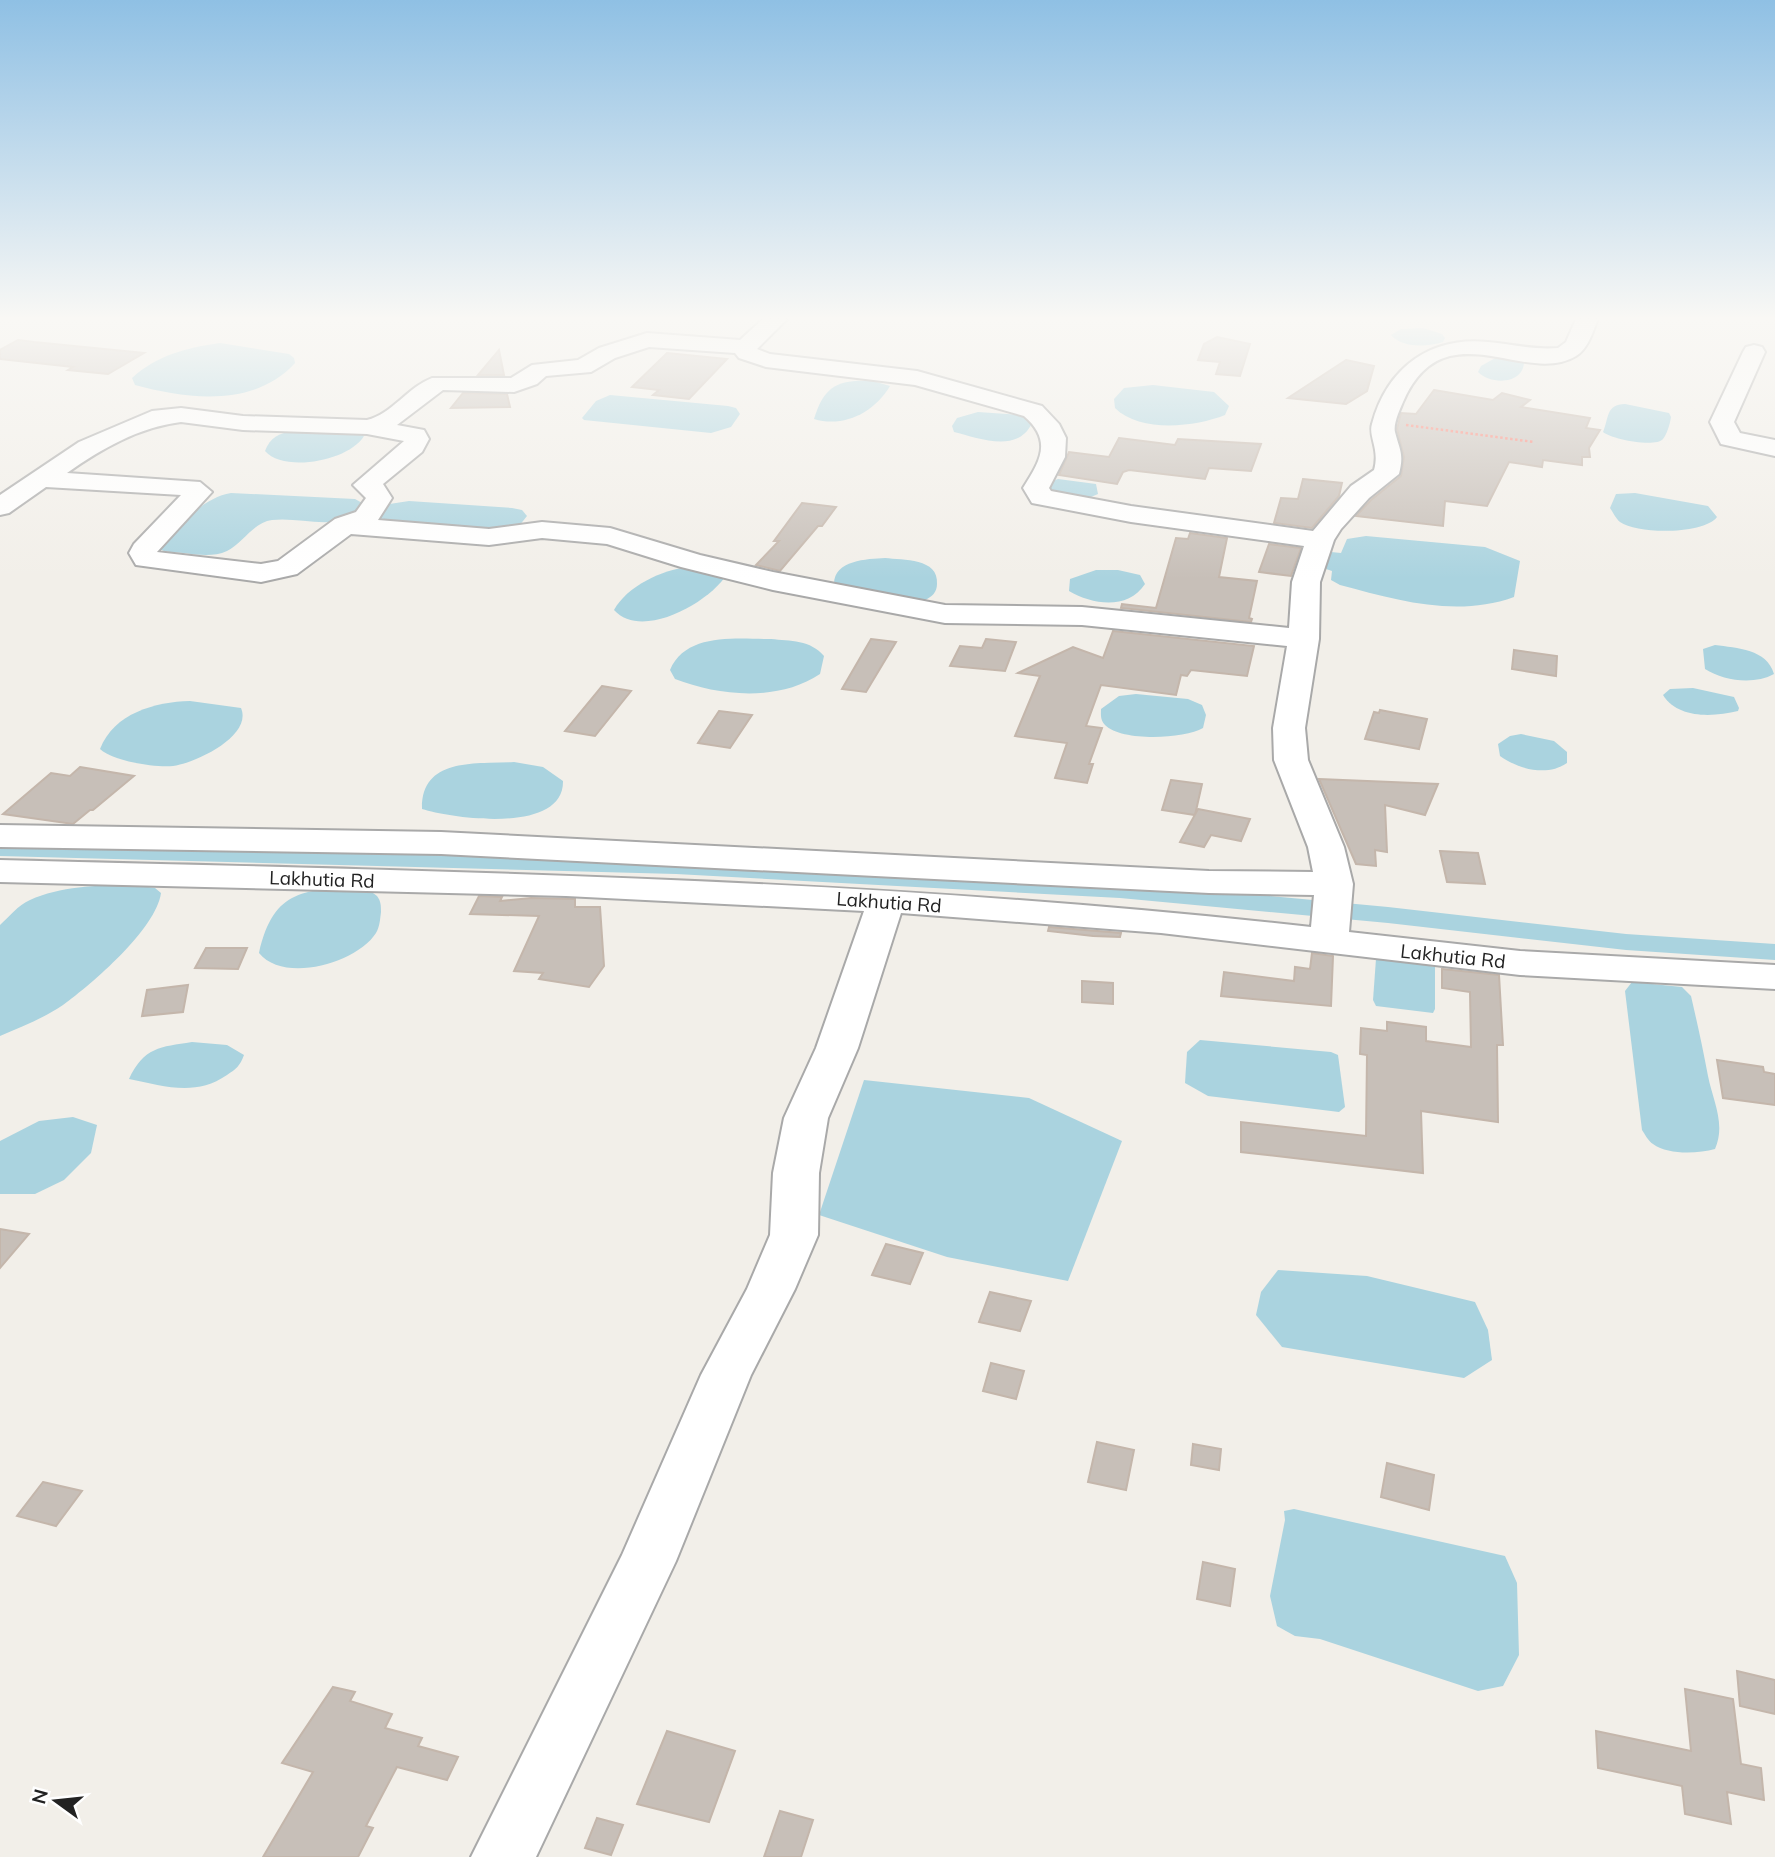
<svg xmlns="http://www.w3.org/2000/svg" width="1775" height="1857" viewBox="0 0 1775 1857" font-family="Mulish,sans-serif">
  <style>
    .water { fill: #aad3df }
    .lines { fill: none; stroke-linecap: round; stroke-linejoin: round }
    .canal { fill: #aad3df; fill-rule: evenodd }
    .building { fill: #c7bfb8; stroke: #c4b6ab; stroke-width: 2 }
    .minor-casing { stroke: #a9a9a9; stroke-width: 4 }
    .path { stroke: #fa8072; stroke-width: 2.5; stroke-dasharray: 2.5 2.5; stroke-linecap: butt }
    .minor { fill: #fff; fill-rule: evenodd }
    .labels { text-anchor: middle; stroke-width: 5; stroke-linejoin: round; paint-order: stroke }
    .street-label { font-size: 19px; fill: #222; stroke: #fff }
  </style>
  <rect width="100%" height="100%" fill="#f2efe9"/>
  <g class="water">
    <path d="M 1423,328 L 1442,334 L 1445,338 L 1443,342 C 1427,347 1402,348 1391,335 L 1401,329 Z"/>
    <path d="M 220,343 L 289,354 L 294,358 L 295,363 C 254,408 187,399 135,385 L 132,378 C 157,355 186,348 220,343 Z"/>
    <path d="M 1497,357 L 1524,359 C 1526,384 1492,386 1478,372 L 1481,366 Z"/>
    <path d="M 873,381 L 890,386 C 874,413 843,428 814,419 C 824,385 839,379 873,381 Z"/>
    <path d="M 1153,385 L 1214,392 L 1229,406 L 1225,415 C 1195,427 1140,433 1115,408 L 1114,399 L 1124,388 Z"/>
    <path d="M 610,395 L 728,406 L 736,408 L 740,414 L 731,427 L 711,433 L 584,420 L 582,418 L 596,401 Z"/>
    <path d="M 1625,404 L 1669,413 L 1671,417 C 1670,424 1667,434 1663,439 C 1655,448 1611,439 1603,432 C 1609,418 1606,404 1625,404 Z"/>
    <path d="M 978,412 L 1022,415 L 1032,423 C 1018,454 978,438 954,432 L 952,426 L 957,418 Z"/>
    <path d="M 293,431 L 361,433 L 364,436 C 349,461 284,473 265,451 C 270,437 280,433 293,431 Z"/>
    <path d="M 1058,479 L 1096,484 L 1098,494 L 1084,500 L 1053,495 L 1045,484 Z"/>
    <path d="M 231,493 L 355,499 L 364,504 C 342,535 304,516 272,520 C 254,522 243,543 227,551 C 214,557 198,555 184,553 C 175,552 165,553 157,548 C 178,528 201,498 231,493 Z"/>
    <path d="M 1635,493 L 1708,506 L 1717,517 C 1705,534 1638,535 1620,522 C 1616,519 1613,512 1610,508 L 1616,494 Z"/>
    <path d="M 409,501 L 512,508 L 522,510 L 527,516 L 515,531 L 372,524 L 383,505 Z"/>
    <path d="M 1366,536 L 1485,547 L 1520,561 L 1514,597 C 1456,618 1397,600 1340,585 L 1331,580 L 1332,571 L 1326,569 L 1331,552 L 1341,553 L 1347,539 Z"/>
    <path d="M 885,558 C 903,560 939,558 937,584 C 937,592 932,597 925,600 C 897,609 860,592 834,584 C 834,560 867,559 885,558 Z"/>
    <path d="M 688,567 L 727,574 C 710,602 642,641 614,610 C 627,586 662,570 688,567 Z"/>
    <path d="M 1096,570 L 1118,570 L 1140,575 L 1145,584 C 1128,610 1093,605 1069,591 L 1070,579 Z"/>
    <path d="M 771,639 C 790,641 811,640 824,656 L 820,674 C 778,702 719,696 675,679 L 670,670 C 686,632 737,639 771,639 Z"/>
    <path d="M 1715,645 C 1737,648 1767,649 1774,674 C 1754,685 1724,681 1705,669 L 1703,649 Z"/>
    <path d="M 1693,688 L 1734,697 L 1739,708 L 1738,711 C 1713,717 1678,719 1663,695 L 1670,689 Z"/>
    <path d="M 1136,694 L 1188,699 L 1202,705 L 1206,715 L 1203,728 C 1184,739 1122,742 1105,725 C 1100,720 1101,714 1101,709 L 1119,696 Z"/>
    <path d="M 190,701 L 241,708 C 253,736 195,763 173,766 C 156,768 112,761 100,749 C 114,713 155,702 190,701 Z"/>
    <path d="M 1521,734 L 1554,741 L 1567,752 L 1567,763 C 1547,777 1518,769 1500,756 L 1498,744 L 1510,736 Z"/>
    <path d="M 514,762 L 543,767 L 563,781 C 564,834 454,819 422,809 C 421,757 476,764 514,762 Z"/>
    <path d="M 130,884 L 155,888 L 161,893 C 156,929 92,984 63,1005 C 44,1018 21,1027 0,1036 L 0,925 C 9,917 18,905 30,900 C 60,886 97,886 130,884 Z"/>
    <path d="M 363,887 C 367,890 374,893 377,896 C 381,901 381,906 381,912 C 380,919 380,926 376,933 C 357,963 284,984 259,953 C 274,887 306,890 363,887 Z"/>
    <path d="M 1380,957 L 1435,967 L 1435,1009 L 1433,1013 L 1376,1006 L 1373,1000 L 1376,959 Z"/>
    <path d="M 1632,982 L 1682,987 L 1691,996 C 1697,1022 1703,1049 1708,1076 C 1713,1101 1726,1124 1715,1149 C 1697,1154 1668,1155 1653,1144 C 1648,1141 1645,1134 1642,1130 L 1625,991 Z"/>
    <path d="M 1200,1040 L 1331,1052 L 1338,1055 L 1345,1107 L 1339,1112 L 1208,1096 L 1185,1083 L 1187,1052 Z"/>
    <path d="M 192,1042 L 227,1045 L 244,1055 C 240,1066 236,1069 227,1075 C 195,1097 164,1086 129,1079 C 144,1047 160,1047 192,1042 Z"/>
    <path d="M 864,1080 L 1029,1098 L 1122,1141 L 1068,1281 L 947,1257 L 819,1215 Z"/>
    <path d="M 73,1117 L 97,1125 L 91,1153 L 64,1180 L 35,1194 L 0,1194 L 0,1141 L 39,1121 Z"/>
    <path d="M 1278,1270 L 1367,1276 L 1475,1302 L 1488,1330 L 1492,1360 L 1464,1378 L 1282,1347 L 1256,1315 L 1261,1292 Z"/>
    <path d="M 1294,1509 L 1505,1556 L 1517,1583 L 1519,1655 L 1503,1686 L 1478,1691 L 1320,1639 L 1295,1636 L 1277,1626 L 1270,1596 L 1285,1520 L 1284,1511 Z"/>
  </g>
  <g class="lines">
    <path class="canal" d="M 0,842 L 676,858 L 1120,882 L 1388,907 L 1626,934 L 1775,944 L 1775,960 L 1626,950 L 1388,923 L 1120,898 L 676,874 L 0,856 Z"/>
  </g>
  <g class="building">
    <path d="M 1217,337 L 1250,344 L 1240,376 L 1216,374 L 1220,362 L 1198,360 L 1204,344 Z"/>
    <path d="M 18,340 L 34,342 L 144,353 L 108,374 L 68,370 L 73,367 L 0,359 L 0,350 Z"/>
    <path d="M 499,350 L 504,375 L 478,375 Z"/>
    <path d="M 667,353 L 727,359 L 689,399 L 653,395 L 659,390 L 632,387 Z"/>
    <path d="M 1346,360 L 1374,366 L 1367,391 L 1346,404 L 1288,398 Z"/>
    <path d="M 1434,390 L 1493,400 L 1502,393 L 1530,400 L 1521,407 L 1590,418 L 1586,428 L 1600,430 L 1589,448 L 1590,457 L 1582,457 L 1582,465 L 1543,460 L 1542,467 L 1509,462 L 1487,506 L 1445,501 L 1443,526 L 1356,516 L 1371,500 L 1401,476 L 1404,457 L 1397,429 L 1401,413 L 1416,414 Z"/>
    <path d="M 463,393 L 507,394 L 510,407 L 451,408 Z"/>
    <path d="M 1119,438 L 1175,445 L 1178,439 L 1261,444 L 1251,471 L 1209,468 L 1205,479 L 1129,470 L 1123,472 L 1117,484 L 1059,475 L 1069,452 L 1109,457 Z"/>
    <path d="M 1303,479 L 1342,483 L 1339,496 L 1312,528 L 1274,523 L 1281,498 L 1298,499 Z"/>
    <path d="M 802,503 L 836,507 L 822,526 L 818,526 L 780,571 L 756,565 L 779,541 L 774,541 Z"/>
    <path d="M 1190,533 L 1227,538 L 1219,577 L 1257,581 L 1249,618 L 1252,619 L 1251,622 L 1121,608 L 1122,604 L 1156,608 L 1176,538 L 1188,539 Z"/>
    <path d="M 1269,544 L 1301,548 L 1291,576 L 1259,572 Z"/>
    <path d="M 1113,631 L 1254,646 L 1247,676 L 1191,670 L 1187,676 L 1181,675 L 1176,695 L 1101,685 L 1086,726 L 1102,728 L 1089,764 L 1093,764 L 1087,783 L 1055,778 L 1067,743 L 1015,736 L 1040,676 L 1018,673 L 1073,647 L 1103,658 Z"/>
    <path d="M 871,639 L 896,642 L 866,692 L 842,689 Z"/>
    <path d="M 986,639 L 1016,642 L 1005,671 L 950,666 L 960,646 L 982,648 Z"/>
    <path d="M 1514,650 L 1557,656 L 1556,676 L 1512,669 Z"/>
    <path d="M 602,686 L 631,691 L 595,736 L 565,731 Z"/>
    <path d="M 1380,710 L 1427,719 L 1419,749 L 1365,739 L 1374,712 L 1379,713 Z"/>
    <path d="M 719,711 L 752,715 L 730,748 L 698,743 Z"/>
    <path d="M 80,767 L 134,776 L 93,810 L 90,810 L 73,824 L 3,814 L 51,773 L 70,776 Z"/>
    <path d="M 1319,779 L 1438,784 L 1425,815 L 1385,805 L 1387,852 L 1375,850 L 1376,866 L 1356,864 Z"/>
    <path d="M 1171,780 L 1202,784 L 1195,815 L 1162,810 Z"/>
    <path d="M 1198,809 L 1250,819 L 1241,841 L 1211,835 L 1204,847 L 1180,842 Z"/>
    <path d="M 1440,851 L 1478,853 L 1485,884 L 1447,882 Z"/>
    <path d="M 479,896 L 502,897 L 500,901 L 531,898 L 575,899 L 575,907 L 600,907 L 604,966 L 589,987 L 539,979 L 543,973 L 514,971 L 539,916 L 470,914 Z"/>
    <path d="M 1049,927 L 1121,933 L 1120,937 L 1093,936 L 1048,931 Z"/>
    <path d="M 206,948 L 247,948 L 238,969 L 195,968 Z"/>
    <path d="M 1312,953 L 1333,956 L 1331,1006 L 1221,996 L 1224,972 L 1294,981 L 1295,967 L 1310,969 Z"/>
    <path d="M 1442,969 L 1499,975 L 1503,1045 L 1497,1045 L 1498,1122 L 1421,1111 L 1423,1173 L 1241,1152 L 1241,1122 L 1366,1136 L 1367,1055 L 1360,1054 L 1361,1028 L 1387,1031 L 1387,1022 L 1426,1027 L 1426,1041 L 1471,1047 L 1470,992 L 1442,988 Z"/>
    <path d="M 1082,981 L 1113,983 L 1113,1004 L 1082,1002 Z"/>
    <path d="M 188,985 L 183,1012 L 142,1016 L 147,990 Z"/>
    <path d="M 1717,1060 L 1763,1067 L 1764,1072 L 1775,1074 L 1775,1105 L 1723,1098 Z"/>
    <path d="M 0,1229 L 29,1234 L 0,1268 Z"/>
    <path d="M 886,1244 L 923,1253 L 910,1284 L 872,1275 Z"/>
    <path d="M 990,1292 L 1031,1301 L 1020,1331 L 979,1322 Z"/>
    <path d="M 991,1363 L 1024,1371 L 1016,1399 L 983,1391 Z"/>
    <path d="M 1097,1442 L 1134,1450 L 1126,1490 L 1088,1482 Z"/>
    <path d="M 1193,1444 L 1221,1449 L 1219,1470 L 1191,1465 Z"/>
    <path d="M 1387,1463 L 1434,1475 L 1429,1510 L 1381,1497 Z"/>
    <path d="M 43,1482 L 82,1491 L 56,1526 L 17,1516 Z"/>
    <path d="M 1203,1562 L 1235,1569 L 1230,1606 L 1197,1599 Z"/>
    <path d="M 1737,1671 L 1775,1680 L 1775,1714 L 1740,1706 Z"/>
    <path d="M 333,1687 L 355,1692 L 350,1701 L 392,1714 L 385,1728 L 422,1738 L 418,1746 L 458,1757 L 447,1780 L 397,1767 L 366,1826 L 373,1828 L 358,1857 L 263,1857 L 313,1772 L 282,1763 Z"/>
    <path d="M 1685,1689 L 1733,1699 L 1741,1764 L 1761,1768 L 1764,1800 L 1727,1792 L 1731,1824 L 1685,1814 L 1682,1786 L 1598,1768 L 1596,1731 L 1691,1751 Z"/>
    <path d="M 667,1731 L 735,1751 L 709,1822 L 637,1804 Z"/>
    <path d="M 780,1811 L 813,1820 L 801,1857 L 764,1857 Z"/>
    <path d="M 597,1818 L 623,1825 L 611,1855 L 585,1848 Z"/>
  </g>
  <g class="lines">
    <g class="minor-casing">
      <g id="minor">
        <path d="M 763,319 L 787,319 L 757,349 L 770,354 L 917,371 L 1042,406 L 1059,424 L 1066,438 L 1065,457 L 1049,488 L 1051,491 L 1131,506 L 1313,531 L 1351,486 L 1374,470 C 1380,449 1368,436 1372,424 C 1387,368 1430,336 1488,342 C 1511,344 1534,350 1558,348 L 1566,342 L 1576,319 L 1598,319 C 1593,331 1588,349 1576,356 C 1525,387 1444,308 1403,402 C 1400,409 1393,424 1395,432 C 1400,451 1404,454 1399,474 L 1369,498 L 1341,529 L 1334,540 L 1320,582 L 1319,639 L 1305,728 L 1308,760 L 1344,847 L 1353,884 L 1349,932 L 1520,951 L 1775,965 L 1775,989 L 1520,975 L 1161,933 L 901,913 L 858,1048 L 828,1118 L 819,1173 L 818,1235 L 795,1289 L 751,1375 L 676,1561 L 536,1857 L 471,1857 L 622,1555 L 701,1375 L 747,1289 L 770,1235 L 773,1173 L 784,1118 L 816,1048 L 864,911 L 566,896 L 0,882 L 0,860 C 438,871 875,878 1311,927 L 1314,895 L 1209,893 L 441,854 L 0,847 L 0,825 L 441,832 L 1209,871 L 1313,872 L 1308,847 L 1274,760 L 1273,728 L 1287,646 L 1082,625 L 945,623 L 773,590 L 681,567 L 607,544 L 542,538 L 489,545 L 351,534 L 297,574 L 261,582 L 136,565 L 129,553 L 134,544 L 181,495 L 46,487 L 9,513 L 0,515 L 0,495 L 79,442 L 152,411 L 181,408 L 243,416 L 367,420 C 392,414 408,387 432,378 L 511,378 L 532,365 L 578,360 L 599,348 L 647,333 L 740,340 ZM 649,347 L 735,353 L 739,358 L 766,367 L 915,385 L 1024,416 C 1053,441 1040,461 1023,488 L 1032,503 L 1131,522 L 1304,546 L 1292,582 L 1289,628 L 1082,607 L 945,605 L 773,572 L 700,555 L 610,528 L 542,522 L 489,529 L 378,520 L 392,498 L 383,484 L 422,452 L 429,439 L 424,430 L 397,425 L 443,390 L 514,392 L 537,384 L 546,376 L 591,372 L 615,358 ZM 181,422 L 243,430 L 367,434 L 404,441 L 353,485 L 366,498 L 356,512 L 335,519 L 278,561 L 261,564 L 157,552 L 212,492 L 200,482 L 67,473 C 101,449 139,427 181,422 Z"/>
        <path d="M 1754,345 L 1762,347 L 1765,352 L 1734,422 L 1740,433 L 1775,440 L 1775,456 L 1721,444 L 1710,422 L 1743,352 L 1746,347 Z"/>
      </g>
    </g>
    <path class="path" d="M 1406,425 L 1534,442"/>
    <use href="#minor" class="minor"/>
  </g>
  <linearGradient id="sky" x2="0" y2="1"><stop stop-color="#8fc0e4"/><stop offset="0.55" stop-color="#f9f8f5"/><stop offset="1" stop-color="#f9f8f5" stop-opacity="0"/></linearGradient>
  <rect width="1775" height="579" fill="url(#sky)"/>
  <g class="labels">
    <g class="street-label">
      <text transform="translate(322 879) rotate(2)" y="7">Lakhutia Rd</text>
      <text transform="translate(889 902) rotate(4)" y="7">Lakhutia Rd</text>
      <text transform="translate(1453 956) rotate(6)" y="7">Lakhutia Rd</text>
    </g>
  </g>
  <g transform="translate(56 1801) rotate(285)" stroke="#ffffff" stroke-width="5" paint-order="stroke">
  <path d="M0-5L12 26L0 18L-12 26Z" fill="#222222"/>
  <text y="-10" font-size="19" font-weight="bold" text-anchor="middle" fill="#222222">N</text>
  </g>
</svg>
